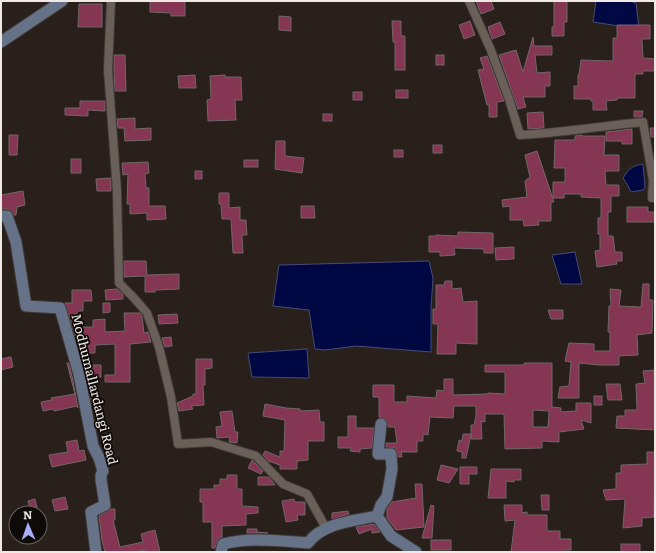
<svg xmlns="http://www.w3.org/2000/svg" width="656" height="553" viewBox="0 0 656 553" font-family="Literata,serif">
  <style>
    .water { fill: #000843; stroke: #484b74 }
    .building { fill: #843653; stroke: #736669; fill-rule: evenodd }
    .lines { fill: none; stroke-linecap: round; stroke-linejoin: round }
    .street-casing { stroke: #423a37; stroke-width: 10 }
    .secondary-casing { stroke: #423a37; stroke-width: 13 }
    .street { stroke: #6b5f5a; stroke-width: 8 }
    .secondary { stroke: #667287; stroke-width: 11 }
    .labels { text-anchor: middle; stroke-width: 3.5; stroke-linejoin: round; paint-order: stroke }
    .street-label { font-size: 13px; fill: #efe8e5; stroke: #0e0a08 }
  </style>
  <rect width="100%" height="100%" fill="#291f1b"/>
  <g class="water">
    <path d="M 596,1 L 630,1 L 636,3 L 639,29 L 593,22 Z"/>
    <path d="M 643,164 L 645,187 L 643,190 L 631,192 L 627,184 L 623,178 C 629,169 631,166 643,164 Z"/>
    <path d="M 575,252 L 582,284 L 561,284 L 552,255 Z"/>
    <path d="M 429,261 L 433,278 L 431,308 L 431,352 L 356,346 L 325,350 L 315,349 L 309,310 L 273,306 L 279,265 Z"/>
    <path d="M 307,349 L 309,378 L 252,377 L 248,353 Z"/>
  </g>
  <g class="building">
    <path d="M 171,1 L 185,1 L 185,16 L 171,16 L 171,13 L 150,12 L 150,2 Z"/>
    <path d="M 476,1 L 491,1 L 494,9 L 481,14 Z"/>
    <path d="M 554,1 L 567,1 L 567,22 L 564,22 L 564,36 L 552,36 L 552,27 L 554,27 Z"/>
    <path d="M 79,4 L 102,4 L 102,27 L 78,27 Z"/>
    <path d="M 279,16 L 291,17 L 291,31 L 279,30 Z"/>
    <path d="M 392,21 L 401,21 L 401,36 L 405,36 L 405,70 L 395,70 L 395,42 L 393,42 Z"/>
    <path d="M 470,21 L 475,35 L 464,39 L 459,25 Z"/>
    <path d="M 500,22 L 505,34 L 492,39 L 488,27 Z"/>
    <path d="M 617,25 L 650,25 L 650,39 L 642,39 L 643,58 L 655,59 L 655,71 L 643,71 L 643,74 L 635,74 L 635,98 L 617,98 L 617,100 L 606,101 L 607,110 L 593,110 L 593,101 L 591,101 L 591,99 L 574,99 L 574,86 L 578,86 L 578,75 L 579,75 L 581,60 L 613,61 L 613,38 L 617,38 Z"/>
    <path d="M 533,37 L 534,46 L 552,46 L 552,55 L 535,55 L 537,73 L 550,72 L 550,86 L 545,86 L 545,97 L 523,97 L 526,107 L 518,109 L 499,55 L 516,50 L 523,72 Z"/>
    <path d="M 114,55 L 125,55 L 126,91 L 115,91 L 114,70 Z"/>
    <rect x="436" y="55" width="8" height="10"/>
    <path d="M 487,56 L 504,101 L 497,102 L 497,117 L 489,117 L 489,104 L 487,105 L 478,70 L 484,69 L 480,58 Z"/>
    <path d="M 195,75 L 196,88 L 179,88 L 178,76 Z"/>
    <path d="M 225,75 L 225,77 L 241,77 L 242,100 L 235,100 L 236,120 L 208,121 L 207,100 L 211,99 L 210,76 Z"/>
    <rect x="396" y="90" width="12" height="8"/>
    <rect x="353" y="92" width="9" height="8"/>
    <path d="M 80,101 L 105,101 L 105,111 L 88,110 L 88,116 L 65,115 L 65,108 L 80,108 Z"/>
    <path d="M 634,111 L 643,111 L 642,117 L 634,117 Z"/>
    <path d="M 543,112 L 544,128 L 528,129 L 527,113 Z"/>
    <rect x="323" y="114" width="9" height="7"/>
    <path d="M 135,118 L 135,129 L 151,128 L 151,140 L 125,141 L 124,128 L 118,128 L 117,119 Z"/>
    <path d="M 650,128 L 655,128 L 655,137 L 651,137 Z"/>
    <path d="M 632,129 L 632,144 L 622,144 L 622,141 L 606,141 L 606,132 Z"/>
    <path d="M 9,135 L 18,135 L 17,155 L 9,155 Z"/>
    <path d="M 582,135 L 582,136 L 605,136 L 604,155 L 619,155 L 619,171 L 605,171 L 606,185 L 619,185 L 619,196 L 611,196 L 611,212 L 608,212 L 608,236 L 613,236 L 615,252 L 622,252 L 622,261 L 616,261 L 617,264 L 597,267 L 595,251 L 600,250 L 600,234 L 598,234 L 598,218 L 601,218 L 601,198 L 581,197 L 581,194 L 564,194 L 564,198 L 553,198 L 553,182 L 565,182 L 565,168 L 554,168 L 555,140 L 575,140 L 575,136 Z"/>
    <path d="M 276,141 L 285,141 L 285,156 L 304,158 L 302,173 L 275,169 Z"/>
    <rect x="433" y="145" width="9" height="8"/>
    <rect x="394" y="150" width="9" height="7"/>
    <path d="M 537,151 L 554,202 L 551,202 L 551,221 L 538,221 L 539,225 L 524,226 L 523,220 L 510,220 L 510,206 L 503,207 L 502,200 L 527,197 L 525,181 L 530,177 L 525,155 Z"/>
    <rect x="71" y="159" width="10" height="14"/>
    <rect x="244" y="160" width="14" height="7"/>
    <path d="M 148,162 L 149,173 L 145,174 L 146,188 L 149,188 L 149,206 L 165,206 L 166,219 L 147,220 L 147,213 L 130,214 L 130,204 L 127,204 L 128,174 L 123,175 L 122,163 Z"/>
    <rect x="195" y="171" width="7" height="8"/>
    <path d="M 111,178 L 111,191 L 97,191 L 96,179 Z"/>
    <path d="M 23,191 L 25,205 L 17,207 L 16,215 L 14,215 L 11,211 L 7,209 L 1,209 L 1,195 Z"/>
    <path d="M 219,193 L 229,193 L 229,208 L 240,207 L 240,220 L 246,220 L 247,235 L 242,235 L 243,253 L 233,253 L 231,219 L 222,219 L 221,204 L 219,204 Z"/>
    <path d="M 301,206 L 314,206 L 315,218 L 301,218 Z"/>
    <path d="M 627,207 L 648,207 L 648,212 L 655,212 L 655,222 L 627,222 Z"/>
    <path d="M 458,232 L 493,233 L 493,253 L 484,253 L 484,249 L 454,248 L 455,255 L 440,256 L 440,252 L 429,252 L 429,236 L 436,236 L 436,235 L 458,236 Z"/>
    <path d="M 514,247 L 514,259 L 496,260 L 495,248 Z"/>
    <path d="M 124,261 L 146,261 L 147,275 L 179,274 L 179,289 L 155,290 L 155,292 L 145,292 L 145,276 L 124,277 Z"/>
    <path d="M 445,281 L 452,281 L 452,289 L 461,288 L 463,302 L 477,301 L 477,344 L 456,343 L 456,354 L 437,354 L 438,324 L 433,324 L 433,309 L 436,309 L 436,285 L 444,285 Z"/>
    <path d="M 643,284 L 649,284 L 649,300 L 653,300 L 652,333 L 637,335 L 638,355 L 619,356 L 619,365 L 599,365 L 579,363 L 579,398 L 558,398 L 560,387 L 569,386 L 571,362 L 565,361 L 569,343 L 594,344 L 594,351 L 610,351 L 610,332 L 608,332 L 609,306 L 611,306 L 610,289 L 621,290 L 619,306 L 641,307 Z"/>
    <path d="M 117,289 L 123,294 L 123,299 L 106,300 L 105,290 Z"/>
    <path d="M 72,290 L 91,290 L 92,301 L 83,301 L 83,311 L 77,311 L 77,327 L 93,327 L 93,320 L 105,319 L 105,332 L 125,331 L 124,313 L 140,313 L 142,316 L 144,333 L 148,332 L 151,342 L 130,344 L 130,382 L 105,382 L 105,375 L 115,375 L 115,344 L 95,345 L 95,353 L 84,353 L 83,335 L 75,336 L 65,303 L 72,303 Z"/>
    <path d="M 103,303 L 110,303 L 110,312 L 103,313 Z"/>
    <path d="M 548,310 L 563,310 L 563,319 L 551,319 Z"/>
    <path d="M 177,314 L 178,323 L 159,324 L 158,315 Z"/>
    <path d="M 171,337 L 172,346 L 165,347 L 162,338 Z"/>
    <path d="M 11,357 L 13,367 L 1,370 L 1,359 Z"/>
    <path d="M 196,359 L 212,359 L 212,368 L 205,369 L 205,385 L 203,385 L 204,405 L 191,406 L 193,409 L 179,411 L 177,403 L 193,396 L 193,394 L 196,394 Z"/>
    <path d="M 67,363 L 69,363 L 72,376 L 78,408 L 77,406 L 54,411 L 53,409 L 43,411 L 41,402 L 52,400 L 51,398 L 75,394 Z"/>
    <path d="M 524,363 L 552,363 L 552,407 L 561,408 L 561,412 L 576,411 L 576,403 L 591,403 L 591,423 L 581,420 L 584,429 L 559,432 L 559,442 L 542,441 L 542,448 L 505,449 L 504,414 L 485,414 L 485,422 L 481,421 L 482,439 L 471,439 L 471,425 L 474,425 L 476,416 L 476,406 L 454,406 L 453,418 L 430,417 L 428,435 L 423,434 L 423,441 L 417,441 L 417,452 L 401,452 L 402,457 L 398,457 L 397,451 L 395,448 L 386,447 L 386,443 L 397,443 L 395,427 L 388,427 L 387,422 L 385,419 L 379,417 L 379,397 L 373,397 L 373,385 L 394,385 L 394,402 L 407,402 L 407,396 L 436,398 L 437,390 L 444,391 L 444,379 L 453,379 L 453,395 L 487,394 L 488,393 L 505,394 L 505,372 L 485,372 L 485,365 L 524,365 ZM 533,410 L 549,411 L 548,427 L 533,427 Z"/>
    <path d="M 93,365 L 101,365 L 101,377 L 92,377 Z"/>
    <path d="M 654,370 L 655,382 L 655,430 L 616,428 L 617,416 L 625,416 L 625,410 L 637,410 L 636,384 L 645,383 L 643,371 Z"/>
    <path d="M 86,374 L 87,374 L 93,405 L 92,405 Z"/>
    <path d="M 606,384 L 620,384 L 622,400 L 608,400 Z"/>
    <rect x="594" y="396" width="8" height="9"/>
    <path d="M 265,404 L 286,408 L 300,409 L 300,411 L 319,410 L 320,422 L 324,422 L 324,441 L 308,441 L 308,460 L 297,461 L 297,469 L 280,469 L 280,465 L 268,461 L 263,455 L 265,451 L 280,457 L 280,451 L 284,451 L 285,420 L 263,416 Z"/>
    <path d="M 232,411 L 235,432 L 238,432 L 237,443 L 229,442 L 230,437 L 217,438 L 216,427 L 222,426 L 220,412 Z"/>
    <path d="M 348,416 L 356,416 L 356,428 L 374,428 L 372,448 L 360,449 L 360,452 L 350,451 L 351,448 L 338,448 L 338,437 L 348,437 Z"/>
    <path d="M 463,434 L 471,434 L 466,458 L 462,458 L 462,452 L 457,451 L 459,440 L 462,441 Z"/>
    <path d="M 77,440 L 79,451 L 84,450 L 86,460 L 52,467 L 49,455 L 68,452 L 66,442 Z"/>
    <path d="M 647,452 L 655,452 L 654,517 L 642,518 L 642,526 L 623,528 L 625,499 L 606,500 L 603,490 L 616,489 L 616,473 L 621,473 L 621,465 L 647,464 Z"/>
    <path d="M 252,460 L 263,471 L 261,474 L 248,468 Z"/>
    <path d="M 441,465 L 458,469 L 449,483 L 437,480 Z"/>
    <path d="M 460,467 L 477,467 L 477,474 L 469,474 L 469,484 L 460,484 Z"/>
    <path d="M 491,469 L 521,469 L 521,480 L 514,480 L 514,482 L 506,481 L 506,498 L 488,498 Z"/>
    <path d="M 227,475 L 237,475 L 237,489 L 242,489 L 242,506 L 258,507 L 258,513 L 246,514 L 246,525 L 222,526 L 222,537 L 218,539 L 215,548 L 212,548 L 212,522 L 203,522 L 203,502 L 200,502 L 200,489 L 214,489 L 214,485 L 220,485 L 220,479 L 227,479 Z"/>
    <path d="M 258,477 L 269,477 L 275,485 L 258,485 Z"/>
    <path d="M 415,484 L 422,484 L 424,527 L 396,530 L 387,518 L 387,508 L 392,502 L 416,498 Z"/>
    <path d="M 541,495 L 549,495 L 549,510 L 542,510 Z"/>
    <path d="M 65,497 L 68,509 L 55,511 L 52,500 Z"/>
    <path d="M 35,499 L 37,508 L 30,509 L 28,501 Z"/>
    <path d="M 294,499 L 295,502 L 305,502 L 305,515 L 297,515 L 298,520 L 286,522 L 282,501 Z"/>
    <path d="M 431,505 L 434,506 L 432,538 L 422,538 Z"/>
    <path d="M 504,505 L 522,505 L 522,513 L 527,512 L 527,515 L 547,515 L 547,531 L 560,531 L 560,539 L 571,539 L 571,550 L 563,550 L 563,552 L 511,552 L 515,520 L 505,521 Z"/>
    <path d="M 110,509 L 115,509 L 115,520 L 113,520 L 120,547 L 143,542 L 141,534 L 155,530 L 160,552 L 146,552 L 145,550 L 136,552 L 105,552 L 102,540 L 99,516 Z"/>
    <path d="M 348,511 L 349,514 L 332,519 L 332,513 Z"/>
    <path d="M 374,524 L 380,532 L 372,533 L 372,529 L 359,534 L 356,527 Z"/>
    <path d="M 247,529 L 257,529 L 257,532 L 268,533 L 247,533 Z"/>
    <rect x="431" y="540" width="20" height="10"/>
    <rect x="621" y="544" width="19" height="8"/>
  </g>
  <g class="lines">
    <g class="street-casing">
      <g id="street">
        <path d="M 111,1 L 108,70 L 117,191 L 119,283 L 134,298 L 147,313 L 159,347 L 171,397 L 178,444 L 211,442 L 256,456 L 283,484 L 307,494 L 326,528"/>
        <path d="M 469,1 L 490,48 L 509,99 L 520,135 C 561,133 602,126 643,122 L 653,180 L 652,198"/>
      </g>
    </g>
    <g class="secondary-casing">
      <g id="secondary">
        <path d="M 1,42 L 62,1"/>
        <path d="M 1,216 L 7,216 L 16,242 L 26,306 L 60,308 L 79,374 L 93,446 L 99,458 L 103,471 L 101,475 L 101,480 L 105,505 L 91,512 L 96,552"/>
        <path d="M 377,516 L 381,505 L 387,497 L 392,469 L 391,454 L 378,454 L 381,424"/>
        <path d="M 221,552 L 223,544 C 250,537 280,541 308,543 C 324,522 354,521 377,516 L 391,536 L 416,552"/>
      </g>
    </g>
    <use href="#street" class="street"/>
    <use href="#secondary" class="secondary"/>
  </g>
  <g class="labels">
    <g class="street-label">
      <text transform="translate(95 389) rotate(76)" y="5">Modhumallardangi Road</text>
    </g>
  </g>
  <rect width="656" height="553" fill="none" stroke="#efe8e5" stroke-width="4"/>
  <g transform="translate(28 525) rotate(358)"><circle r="19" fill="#0e0a08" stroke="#686360"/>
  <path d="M0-3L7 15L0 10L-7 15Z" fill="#abaffb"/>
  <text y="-6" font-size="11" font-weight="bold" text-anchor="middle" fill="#efe8e5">N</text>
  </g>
</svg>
